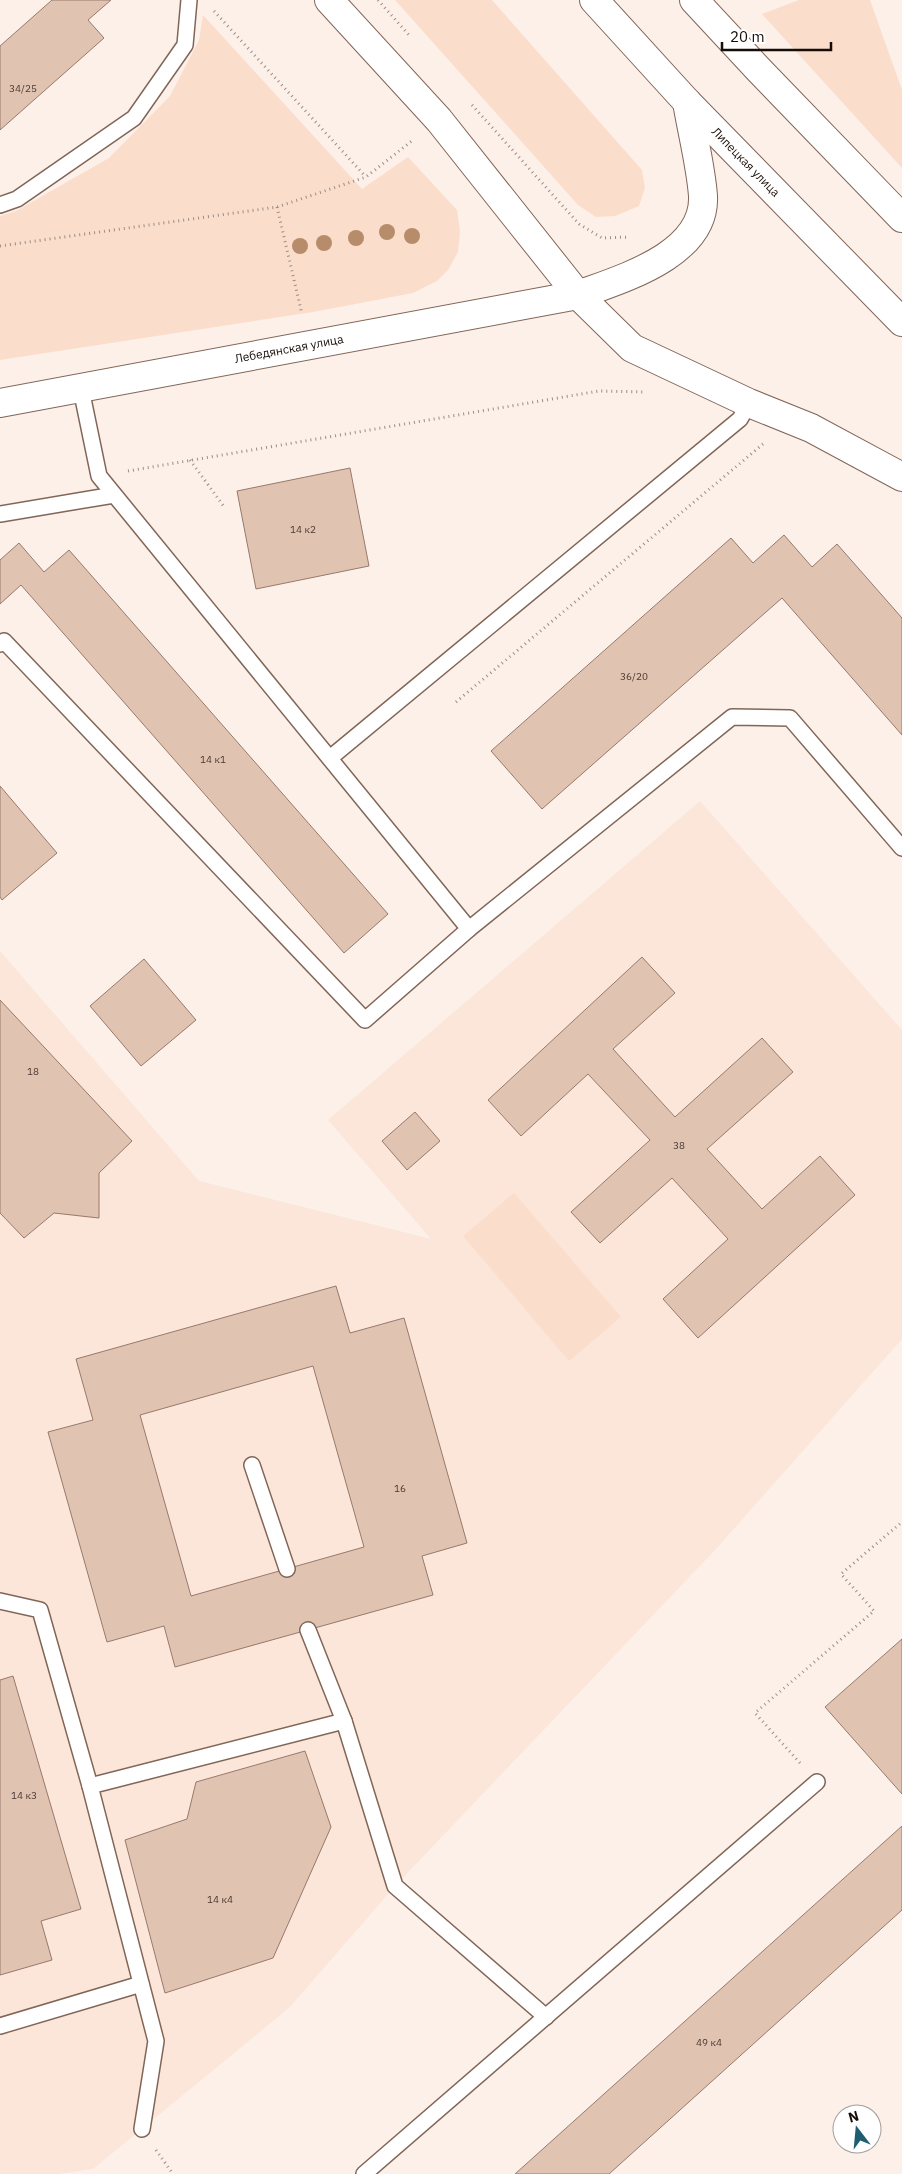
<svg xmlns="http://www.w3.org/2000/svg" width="902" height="2174" viewBox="0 0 902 2174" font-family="'IBM Plex Sans',sans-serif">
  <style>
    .built { fill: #fce5d9 }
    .green { fill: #fbddcc }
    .building { fill: #e1c3b2; stroke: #967a6b; fill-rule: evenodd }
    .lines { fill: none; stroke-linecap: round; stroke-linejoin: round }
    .lane-casing { stroke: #816657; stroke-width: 18 }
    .secondary-casing { stroke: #816657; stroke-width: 30 }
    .primary-casing { stroke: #816657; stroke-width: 30 }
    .path { stroke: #9a8e88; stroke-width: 3; stroke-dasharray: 1 4; stroke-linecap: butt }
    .lane { stroke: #fff; stroke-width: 15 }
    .secondary { stroke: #fff; stroke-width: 28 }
    .primary { stroke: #fff; stroke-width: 28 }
    .tree { fill: #b78c6b }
    .labels { text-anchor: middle; stroke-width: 5; stroke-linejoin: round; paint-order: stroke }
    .number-label { font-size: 10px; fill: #4a3a32 }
    .street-label { font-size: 12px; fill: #170d08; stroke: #fff }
  </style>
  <rect width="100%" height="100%" fill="#fcf0e9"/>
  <path class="built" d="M 700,801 L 902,1030 L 902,1339 L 716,1549 L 395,1886 L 290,2007 L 93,2169 L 58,2174 L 0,2174 L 0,951 L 199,1181 L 431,1239 L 328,1120 Z"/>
  <g class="green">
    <path d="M 395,0 L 492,0 L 642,170 L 645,188 L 639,206 L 615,216 L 596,217 L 578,205 Z"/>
    <path d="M 799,0 L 870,0 L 902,90 L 902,168 L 762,14 Z"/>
    <path d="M 203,15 L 362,189 L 408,157 L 457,210 L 460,232 L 458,252 L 448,270 L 437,281 L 413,293 L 313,312 L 0,360 L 0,216 L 16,211 L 109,158 L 170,96 L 199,40 Z"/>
    <path d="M 514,1193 L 621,1317 L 569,1361 L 463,1236 Z"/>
  </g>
  <g class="building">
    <path d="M 52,0 L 111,0 L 88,20 L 104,38 L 0,130 L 0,46 Z"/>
    <path d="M 350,468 L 369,566 L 256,589 L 237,491 Z"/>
    <path d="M 784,535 L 812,567 L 837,544 L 902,618 L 902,735 L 782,598 L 542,809 L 491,751 L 731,538 L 753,563 Z"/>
    <path d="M 19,543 L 44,572 L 69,550 L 388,914 L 344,953 L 21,585 L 0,604 L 0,560 Z"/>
    <path d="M 0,786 L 57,853 L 2,900 L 0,897 Z"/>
    <path d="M 642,957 L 675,993 L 613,1049 L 675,1117 L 762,1038 L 793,1072 L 707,1149 L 762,1209 L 820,1156 L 855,1195 L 698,1338 L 663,1299 L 728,1239 L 672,1178 L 600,1243 L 571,1212 L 650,1140 L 588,1074 L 521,1136 L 488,1100 Z"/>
    <path d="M 144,959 L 196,1020 L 141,1066 L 90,1006 Z"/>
    <path d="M 0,1000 L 132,1141 L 99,1173 L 99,1218 L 54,1213 L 24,1238 L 0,1213 Z"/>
    <path d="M 415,1112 L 440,1141 L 407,1170 L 382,1141 Z"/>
    <path d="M 336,1286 L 350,1333 L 404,1318 L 467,1543 L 422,1556 L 433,1595 L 175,1667 L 164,1626 L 107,1642 L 48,1432 L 93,1420 L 76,1359 ZM 313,1366 L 364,1547 L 191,1596 L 140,1415 Z"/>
    <path d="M 902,1639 L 902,1794 L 825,1707 Z"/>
    <path d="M 13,1676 L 81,1909 L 41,1921 L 52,1960 L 0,1975 L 0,1680 Z"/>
    <path d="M 305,1751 L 331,1827 L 273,1958 L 165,1993 L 125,1840 L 187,1819 L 196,1782 Z"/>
    <path d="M 902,1826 L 902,1910 L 609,2174 L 515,2174 Z"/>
  </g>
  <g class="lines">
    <g class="lane-casing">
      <g id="lane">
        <path d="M 0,205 L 17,199 L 134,118 L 185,45 L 189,0"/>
        <path d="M 81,389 L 99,476 L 469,929 L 732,717 L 790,718 L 902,848"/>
        <path d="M 0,514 L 114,495"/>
        <path d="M 0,644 L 4,641 L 365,1020 L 469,929"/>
        <path d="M 330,758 L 740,419 L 749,403"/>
        <path d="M 252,1465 L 287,1569"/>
        <path d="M 0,1601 L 40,1610 L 90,1786"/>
        <path d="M 308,1630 L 344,1721 L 395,1886 L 546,2017"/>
        <path d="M 0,2026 L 141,1984"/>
        <path d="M 142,2129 L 156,2041 L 90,1786 L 344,1721"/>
        <path d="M 364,2174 L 817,1782"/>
      </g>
    </g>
    <g class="secondary-casing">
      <g id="secondary">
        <path d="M 329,0 L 439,120 L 578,295 L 632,348 L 749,403 L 811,428 L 902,477"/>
        <path id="s1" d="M 0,403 L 578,295 C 621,279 706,255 703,196 C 701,167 692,132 687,102"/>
      </g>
    </g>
    <g class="primary-casing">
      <g id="primary">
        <path id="s2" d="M 594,0 L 687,102 L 902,322"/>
        <path d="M 694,0 L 759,70 L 902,218"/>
      </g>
    </g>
    <g class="path">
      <path d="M 378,0 L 409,35"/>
      <path d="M 214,11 L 366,177"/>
      <path d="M 472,105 L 579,224 L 602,238 L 630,237"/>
      <path d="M 277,207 L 302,314"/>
      <path d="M 0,246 L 277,207 L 366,177 L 413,140"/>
      <path d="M 190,460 L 225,508"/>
      <path d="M 128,471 L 599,391 L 645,392"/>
      <path d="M 456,702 L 763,444"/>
      <path d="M 800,1763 L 755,1713 L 874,1611 L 841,1574 L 902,1522"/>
      <path d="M 156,2150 L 173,2174"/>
    </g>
    <use href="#lane" class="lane"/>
    <use href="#secondary" class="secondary"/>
    <use href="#primary" class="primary"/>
  </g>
  <g class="tree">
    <circle cx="387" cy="232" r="8"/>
    <circle cx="412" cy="236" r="8"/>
    <circle cx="356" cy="238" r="8"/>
    <circle cx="324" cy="243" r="8"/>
    <circle cx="300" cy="246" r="8"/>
  </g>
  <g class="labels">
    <g class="number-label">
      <text x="23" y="92">34/25</text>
      <text x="303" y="533">14 к2</text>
      <text x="634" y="680">36/20</text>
      <text x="213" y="763">14 к1</text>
      <text x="33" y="1075">18</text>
      <text x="679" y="1149">38</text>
      <text x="400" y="1492">16</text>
      <text x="24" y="1799">14 к3</text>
      <text x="220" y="1903">14 к4</text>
      <text x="709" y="2046">49 к4</text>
    </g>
    <g class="street-label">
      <text dy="4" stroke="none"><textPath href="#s2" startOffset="222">Липецкая улица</textPath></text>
      <text dy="4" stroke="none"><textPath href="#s1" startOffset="294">Лебедянская улица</textPath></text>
    </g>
  </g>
  <g transform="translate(857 2129) rotate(344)"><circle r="24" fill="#ffffff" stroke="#a29e9c"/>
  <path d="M0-4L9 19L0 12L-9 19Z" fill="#1e5e73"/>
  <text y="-8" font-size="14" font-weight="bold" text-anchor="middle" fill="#170d08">N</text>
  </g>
  <path d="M722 42v8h109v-8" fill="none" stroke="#170d08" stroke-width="2.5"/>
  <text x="730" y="42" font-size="15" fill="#170d08" stroke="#ffffff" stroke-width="4" paint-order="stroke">20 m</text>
</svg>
